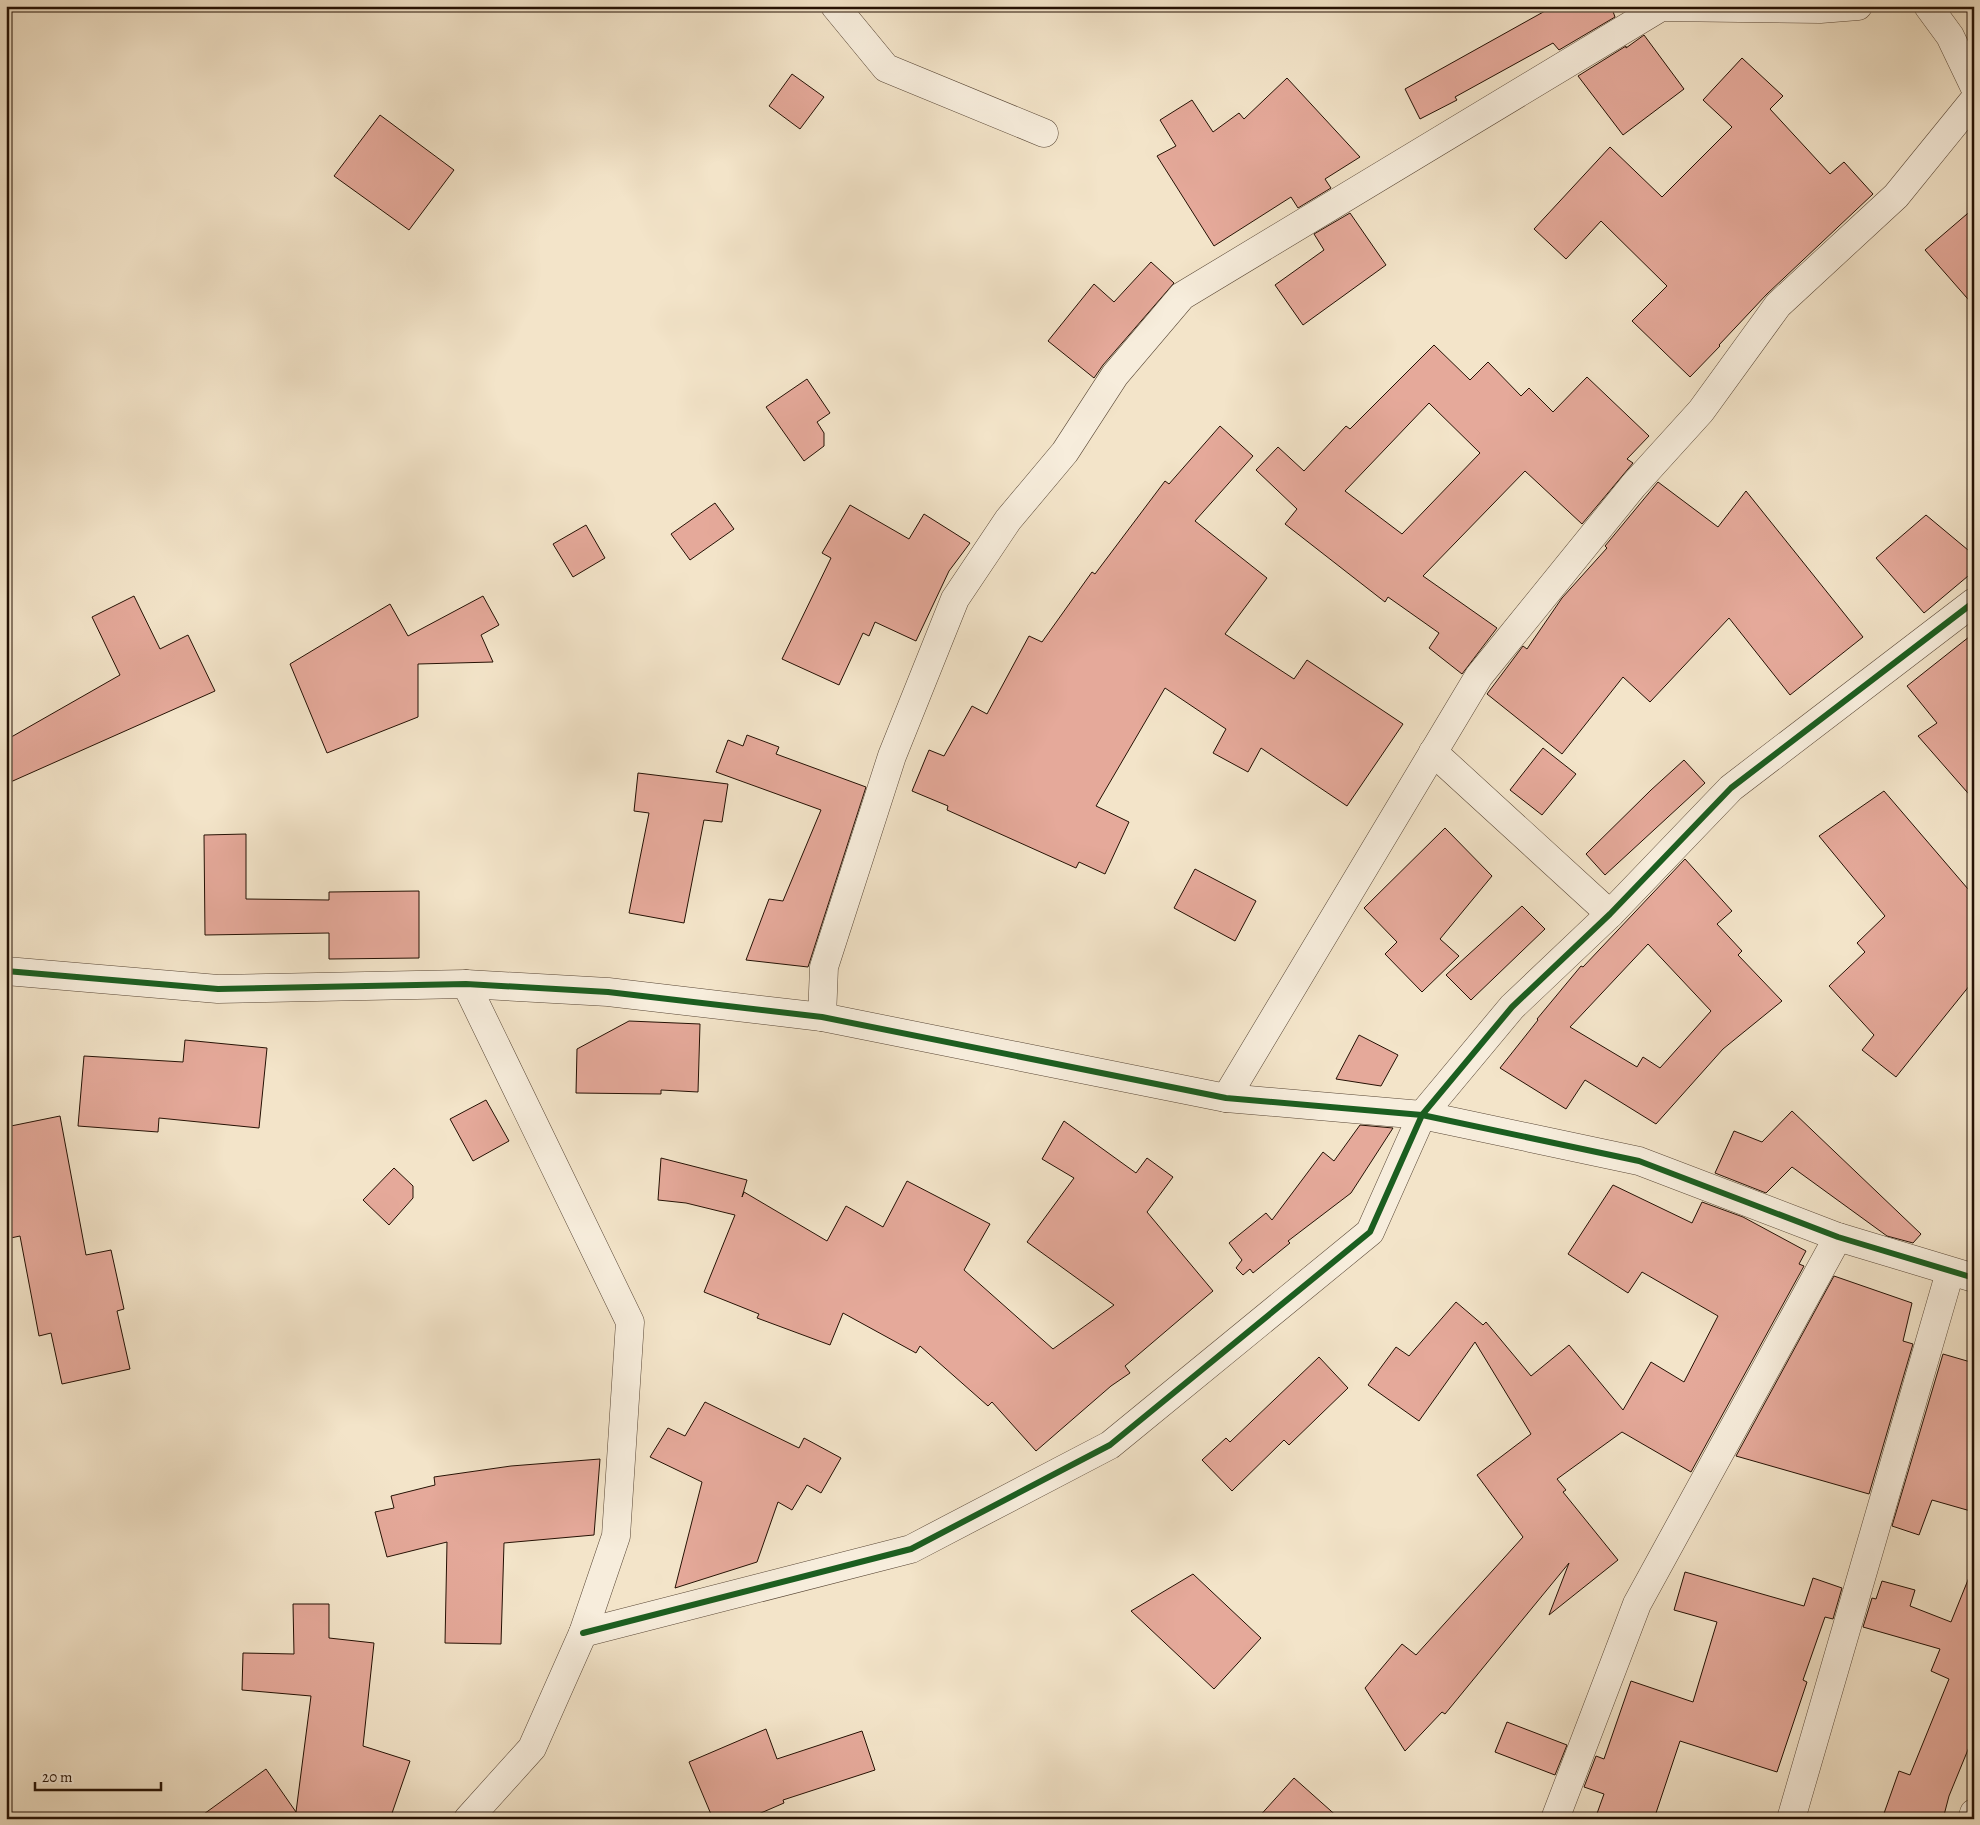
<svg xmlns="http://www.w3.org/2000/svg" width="1980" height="1825" viewBox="0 0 1980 1825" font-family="Alegreya,serif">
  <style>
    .building { fill: #e5a99a; stroke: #251104; fill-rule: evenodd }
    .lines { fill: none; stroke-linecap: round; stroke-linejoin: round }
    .minor-casing { stroke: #584635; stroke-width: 29 }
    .minor { stroke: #f7eddc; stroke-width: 28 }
    .cycleway-casing { stroke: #f7eddc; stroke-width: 9 }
    .cycleway { stroke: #1b5e20; stroke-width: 6 }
  </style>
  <rect width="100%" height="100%" fill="#f3e4c9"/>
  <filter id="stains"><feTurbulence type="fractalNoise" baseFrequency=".004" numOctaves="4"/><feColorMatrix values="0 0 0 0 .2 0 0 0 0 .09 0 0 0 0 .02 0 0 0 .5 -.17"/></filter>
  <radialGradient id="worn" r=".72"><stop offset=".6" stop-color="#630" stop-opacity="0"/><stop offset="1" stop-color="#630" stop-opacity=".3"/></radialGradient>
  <g class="building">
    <path d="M 1554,6 L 1611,6 L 1615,17 L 1559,50 L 1553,43 L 1455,97 L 1457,100 L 1420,119 L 1405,89 Z"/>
    <path d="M 1644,35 L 1684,89 L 1623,135 L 1578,76 L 1626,46 L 1626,48 Z"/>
    <path d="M 1742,58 L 1783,96 L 1770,109 L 1830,174 L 1844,162 L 1873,194 L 1767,294 L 1719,345 L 1720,346 L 1690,377 L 1632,321 L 1667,286 L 1601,221 L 1566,259 L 1534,229 L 1610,147 L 1662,197 L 1732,127 L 1703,100 Z"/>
    <path d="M 792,74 L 824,97 L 800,129 L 769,106 Z"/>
    <path d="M 1287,78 L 1360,157 L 1325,179 L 1331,188 L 1298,208 L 1291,197 L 1214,246 L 1157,156 L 1176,146 L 1160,120 L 1192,100 L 1213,132 L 1239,113 L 1244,119 Z"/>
    <path d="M 380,115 L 454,170 L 409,230 L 334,176 Z"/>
    <path d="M 1974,208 L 1974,306 L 1925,250 Z"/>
    <path d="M 1350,213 L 1386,265 L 1303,325 L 1275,285 L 1324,250 L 1314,234 Z"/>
    <path d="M 1151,262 L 1174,283 L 1103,365 L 1094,378 L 1048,341 L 1094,284 L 1114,302 Z"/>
    <path d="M 1434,345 L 1470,380 L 1488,362 L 1521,396 L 1529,388 L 1553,412 L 1587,377 L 1649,436 L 1627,459 L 1633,463 L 1582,524 L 1525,471 L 1423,576 L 1497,628 L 1462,674 L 1429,648 L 1439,633 L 1388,597 L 1385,602 L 1285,524 L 1297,509 L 1256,470 L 1278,447 L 1304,471 L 1346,426 L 1350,429 ZM 1429,403 L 1480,453 L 1402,534 L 1345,491 Z"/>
    <path d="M 807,379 L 830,413 L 817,422 L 824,433 L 824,446 L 804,461 L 766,407 Z"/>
    <path d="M 1220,426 L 1253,456 L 1195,521 L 1267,578 L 1225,634 L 1294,679 L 1307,660 L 1403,724 L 1347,806 L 1261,748 L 1248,772 L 1213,753 L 1226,729 L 1165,688 L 1096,806 L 1129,822 L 1105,874 L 1079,862 L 1076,868 L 947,810 L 948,806 L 912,791 L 929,750 L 944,756 L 972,706 L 987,714 L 1029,636 L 1042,642 L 1092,572 L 1095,574 L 1165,481 L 1169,484 Z"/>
    <path d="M 1658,482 L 1718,527 L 1746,491 L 1863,637 L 1790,695 L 1729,618 L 1650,702 L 1623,677 L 1562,754 L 1487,694 L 1523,646 L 1527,649 L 1562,598 L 1607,548 L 1605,546 Z"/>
    <path d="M 715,503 L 734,529 L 690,560 L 671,534 Z"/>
    <path d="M 850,505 L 909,539 L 924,514 L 970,543 L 949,571 L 916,641 L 875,622 L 869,636 L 863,633 L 839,685 L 782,659 L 831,558 L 822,553 Z"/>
    <path d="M 1926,515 L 1974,555 L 1974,571 L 1924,613 L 1876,558 Z"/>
    <path d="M 586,525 L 605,558 L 573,577 L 553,544 Z"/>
    <path d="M 134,596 L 160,649 L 188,635 L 215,691 L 6,784 L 6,740 L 120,675 L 92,617 Z"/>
    <path d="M 483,596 L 499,625 L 481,635 L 493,662 L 418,664 L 418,717 L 327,753 L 290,664 L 390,604 L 408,636 Z"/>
    <path d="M 1974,633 L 1974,800 L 1918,736 L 1937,723 L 1907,686 Z"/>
    <path d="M 747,735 L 779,747 L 776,754 L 866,787 L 808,967 L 746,960 L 769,899 L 783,901 L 821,810 L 716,772 L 728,740 L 743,746 Z"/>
    <path d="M 1543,748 L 1576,774 L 1542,815 L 1510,790 Z"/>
    <path d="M 1684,760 L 1705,783 L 1605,875 L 1586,854 L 1651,790 Z"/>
    <path d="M 638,773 L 728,784 L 722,822 L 704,820 L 684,923 L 629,913 L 649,813 L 634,811 Z"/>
    <path d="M 1884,791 L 1974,896 L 1974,980 L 1896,1077 L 1862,1050 L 1874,1035 L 1829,986 L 1865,952 L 1857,943 L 1885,916 L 1819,836 Z"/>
    <path d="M 1445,828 L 1492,876 L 1440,939 L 1459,956 L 1422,992 L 1385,954 L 1397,942 L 1364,908 Z"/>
    <path d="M 246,834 L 246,899 L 329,900 L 329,892 L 419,891 L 419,958 L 329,959 L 329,933 L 205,935 L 204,835 Z"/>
    <path d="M 1685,859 L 1732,911 L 1717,924 L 1742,951 L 1738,955 L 1782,1001 L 1723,1049 L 1656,1124 L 1585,1080 L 1566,1109 L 1500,1068 L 1538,1020 L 1537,1019 L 1581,966 L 1583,967 ZM 1648,944 L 1711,1011 L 1660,1068 L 1643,1057 L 1637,1067 L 1570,1027 Z"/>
    <path d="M 1195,869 L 1256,901 L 1235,941 L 1174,908 Z"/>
    <path d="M 1522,906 L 1545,929 L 1471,1000 L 1446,975 Z"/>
    <path d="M 629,1021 L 700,1024 L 698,1092 L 661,1090 L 661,1094 L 576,1093 L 577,1049 Z"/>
    <path d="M 1359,1035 L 1398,1055 L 1381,1086 L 1336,1079 Z"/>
    <path d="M 185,1040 L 267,1048 L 259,1128 L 159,1118 L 158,1132 L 78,1126 L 84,1056 L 183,1062 Z"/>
    <path d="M 486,1100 L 509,1141 L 473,1161 L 450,1119 Z"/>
    <path d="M 1792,1111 L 1921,1234 L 1913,1243 L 1887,1236 L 1792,1167 L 1766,1193 L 1715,1173 L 1734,1131 L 1762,1142 Z"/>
    <path d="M 60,1116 L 86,1255 L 111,1250 L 124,1309 L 117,1311 L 130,1369 L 62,1384 L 51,1333 L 39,1336 L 20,1236 L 6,1239 L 6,1127 Z"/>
    <path d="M 1064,1121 L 1136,1173 L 1147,1158 L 1173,1177 L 1147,1212 L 1213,1291 L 1125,1366 L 1130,1373 L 1111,1386 L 1036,1451 L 992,1402 L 988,1406 L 920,1346 L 916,1353 L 843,1313 L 830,1345 L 757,1318 L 759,1314 L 704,1292 L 735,1215 L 686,1203 L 658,1200 L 661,1158 L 747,1180 L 742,1197 L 744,1192 L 827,1241 L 846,1206 L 883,1227 L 907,1181 L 990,1224 L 964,1270 L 1053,1349 L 1114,1305 L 1027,1242 L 1074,1178 L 1042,1159 Z"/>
    <path d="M 1360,1125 L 1393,1128 L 1351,1193 L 1288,1241 L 1290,1243 L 1253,1273 L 1250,1269 L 1243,1275 L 1236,1268 L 1242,1260 L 1229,1243 L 1266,1213 L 1272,1220 L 1323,1152 L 1334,1161 Z"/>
    <path d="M 394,1168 L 413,1186 L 413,1198 L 389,1225 L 363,1200 Z"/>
    <path d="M 1613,1185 L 1692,1223 L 1702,1202 L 1743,1217 L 1806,1251 L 1799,1264 L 1804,1266 L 1691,1472 L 1622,1432 L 1557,1479 L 1566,1490 L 1563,1492 L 1618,1560 L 1549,1615 L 1569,1563 L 1445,1714 L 1442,1712 L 1405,1751 L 1365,1688 L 1402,1644 L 1416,1655 L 1523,1537 L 1477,1475 L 1531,1434 L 1475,1342 L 1419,1421 L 1368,1385 L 1396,1347 L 1409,1356 L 1456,1302 L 1483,1325 L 1486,1322 L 1531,1376 L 1569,1345 L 1623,1410 L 1651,1362 L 1684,1382 L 1718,1316 L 1642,1272 L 1628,1293 L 1568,1254 Z"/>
    <path d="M 1834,1276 L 1912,1303 L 1903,1341 L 1913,1344 L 1869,1494 L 1736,1456 Z"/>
    <path d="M 1943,1354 L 1974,1363 L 1974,1512 L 1932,1500 L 1919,1535 L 1892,1526 Z"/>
    <path d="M 1319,1357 L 1348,1388 L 1289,1445 L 1284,1440 L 1232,1491 L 1202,1460 L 1226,1438 L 1230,1442 Z"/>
    <path d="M 705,1402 L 799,1448 L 804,1438 L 841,1458 L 821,1493 L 807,1485 L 792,1510 L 778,1502 L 757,1562 L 675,1588 L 702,1482 L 650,1457 L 668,1428 L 685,1436 Z"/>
    <path d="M 600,1459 L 594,1535 L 504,1543 L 501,1644 L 445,1643 L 447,1542 L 387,1557 L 375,1512 L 394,1508 L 391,1496 L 435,1485 L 434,1477 L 511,1466 Z"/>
    <path d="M 1972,1570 L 1974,1570 L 1974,1735 L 1949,1796 L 1943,1819 L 1882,1819 L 1899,1771 L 1910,1775 L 1949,1679 L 1931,1671 L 1940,1649 L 1863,1627 L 1872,1598 L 1876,1599 L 1882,1581 L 1915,1590 L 1910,1606 L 1951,1622 Z"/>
    <path d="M 1685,1572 L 1804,1606 L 1813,1578 L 1842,1588 L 1833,1619 L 1825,1617 L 1803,1680 L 1807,1682 L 1777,1772 L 1680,1741 L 1654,1819 L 1595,1819 L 1604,1794 L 1584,1787 L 1596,1756 L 1604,1759 L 1631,1681 L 1693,1702 L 1717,1622 L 1674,1610 Z"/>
    <path d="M 1193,1574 L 1261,1638 L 1214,1689 L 1131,1611 Z"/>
    <path d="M 293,1604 L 329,1604 L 329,1638 L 374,1643 L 363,1746 L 410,1761 L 390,1819 L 197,1819 L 266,1769 L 296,1812 L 311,1696 L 242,1690 L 243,1653 L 294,1654 Z"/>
    <path d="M 1507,1722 L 1567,1745 L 1555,1775 L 1495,1752 Z"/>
    <path d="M 766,1729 L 777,1759 L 862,1731 L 875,1770 L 783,1800 L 784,1803 L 747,1819 L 713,1819 L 689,1762 Z"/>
    <path d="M 1294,1778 L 1340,1819 L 1257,1819 Z"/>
  </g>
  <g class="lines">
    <g class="minor-casing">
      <g id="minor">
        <path d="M 835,6 L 886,68 L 1044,133"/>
        <path d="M 1928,6 L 1950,36 L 1974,86"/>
        <path d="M 1433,752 L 1610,914"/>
        <path d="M 6,971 L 218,989 L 466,984 L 608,992 L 822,1017 L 1226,1098 L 1422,1115 L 1639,1161 L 1838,1237 L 1974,1278"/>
        <path d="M 466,984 L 630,1322 L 616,1536 L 583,1633 L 532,1748 L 468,1819"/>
        <path d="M 822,1017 L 824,967 L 892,756 L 955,599 L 1008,520 L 1065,452 L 1115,375 L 1182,296 L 1661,7 L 1820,9 L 1858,6"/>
        <path d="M 1226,1098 L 1479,676 L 1633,486 L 1701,411 L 1778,305 L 1896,196 L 1974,100"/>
        <path d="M 583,1633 L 911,1549 L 1110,1445 L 1370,1232 L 1422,1115 L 1512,1007 L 1610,914 L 1731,788 L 1974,602"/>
        <path d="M 1555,1819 L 1637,1604 L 1838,1237"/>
        <path d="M 1791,1819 L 1950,1272"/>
        <path d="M 1972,1819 L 1974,1813"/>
      </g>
    </g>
    <use href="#minor" class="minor"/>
    <g class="cycleway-casing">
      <g id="cycleway">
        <path d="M 6,971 L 218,989 L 466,984 L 608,992 L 822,1017 L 1226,1098 L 1422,1115 L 1639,1161 L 1838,1237 L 1974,1278"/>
        <path d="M 583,1633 L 911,1549 L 1110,1445 L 1370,1232 L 1422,1115 L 1512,1007 L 1610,914 L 1731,788 L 1974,602"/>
      </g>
    </g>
    <use href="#cycleway" class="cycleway"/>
  </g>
  <rect width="1980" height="1825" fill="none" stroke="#f3e4c9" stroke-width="25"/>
  <rect x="8" y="8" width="1965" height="1810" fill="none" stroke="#251104" stroke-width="2.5"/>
  <rect x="12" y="12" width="1955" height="1800" fill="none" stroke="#251104"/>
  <path d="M35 1782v8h126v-8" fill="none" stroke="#251104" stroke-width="2.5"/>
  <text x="42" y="1782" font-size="15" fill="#251104" stroke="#f7eddc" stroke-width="4" paint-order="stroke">20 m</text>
  <rect width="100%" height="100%" filter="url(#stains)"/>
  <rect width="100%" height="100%" fill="url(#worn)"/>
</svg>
